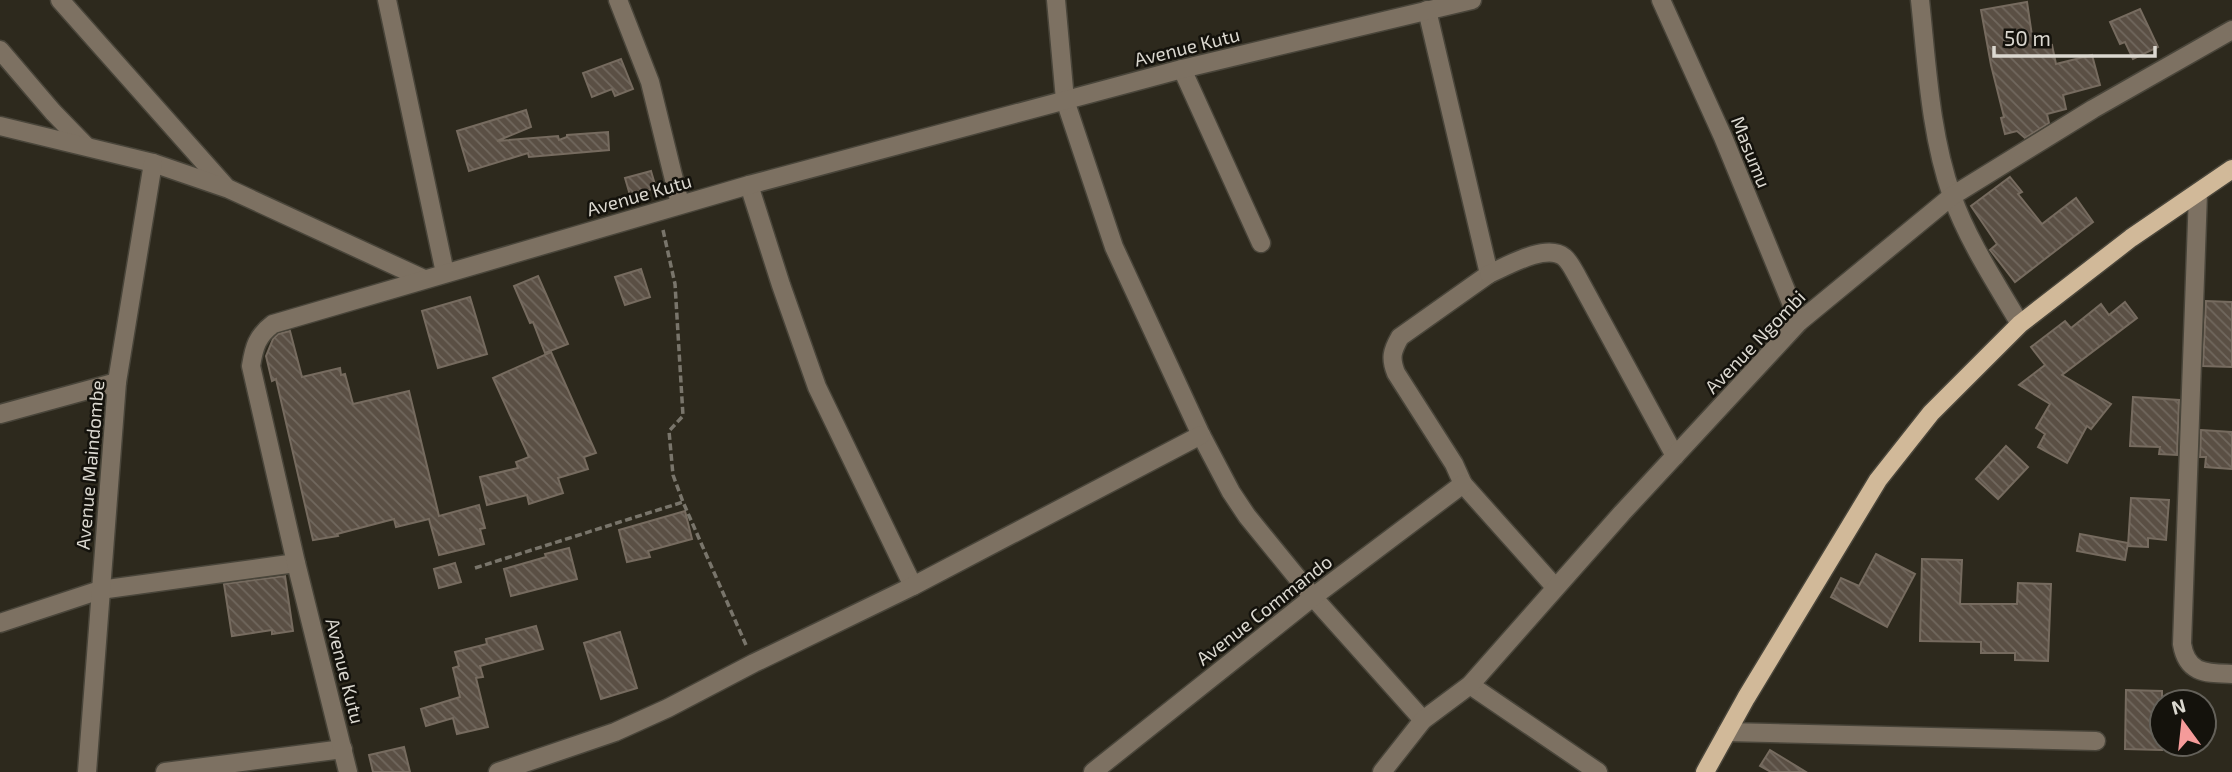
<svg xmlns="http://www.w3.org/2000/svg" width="2232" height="772" viewBox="0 0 2232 772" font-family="'Exo 2',sans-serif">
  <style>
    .building { fill: url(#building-back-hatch); stroke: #766b5f; stroke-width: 2 }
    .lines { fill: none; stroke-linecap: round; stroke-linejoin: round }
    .minor-casing { stroke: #49453a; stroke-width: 21 }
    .major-casing { stroke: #49453a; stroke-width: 21 }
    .path { stroke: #79756b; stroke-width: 3.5; stroke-dasharray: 7 3.5; stroke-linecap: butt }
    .minor { stroke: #7d7162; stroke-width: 18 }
    .major { stroke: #d1b999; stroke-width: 18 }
    .labels { text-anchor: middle; stroke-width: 5; stroke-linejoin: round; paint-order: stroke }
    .street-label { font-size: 19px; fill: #dbd8d0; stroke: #14120c }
  </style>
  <defs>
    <pattern id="building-back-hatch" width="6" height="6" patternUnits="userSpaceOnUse" patternTransform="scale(1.75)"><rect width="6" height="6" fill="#5a4f44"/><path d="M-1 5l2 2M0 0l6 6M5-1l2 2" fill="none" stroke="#71685e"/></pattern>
  </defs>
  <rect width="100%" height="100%" fill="#2d291d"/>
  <g class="building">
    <path d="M 2027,2 L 2034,49 L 2052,45 L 2056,64 L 2092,55 L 2100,85 L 2063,95 L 2066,109 L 2047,114 L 2049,123 L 2025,138 L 2017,131 L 2005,134 L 2001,118 L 2004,117 L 1991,65 L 1981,10 Z"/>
    <path d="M 2140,9 L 2158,47 L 2133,59 L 2125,42 L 2120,44 L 2110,22 Z"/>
    <path d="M 621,59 L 633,89 L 615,96 L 612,89 L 592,97 L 583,73 Z"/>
    <path d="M 526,110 L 531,127 L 497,141 L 558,136 L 559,140 L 567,137 L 567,135 L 608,132 L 609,150 L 529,157 L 528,153 L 469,171 L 457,131 Z"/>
    <path d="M 651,171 L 656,188 L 630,195 L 625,178 Z"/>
    <path d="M 2010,177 L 2022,192 L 2018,194 L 2042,224 L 2076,198 L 2093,222 L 2015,282 L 1990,250 L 1997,244 L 1971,206 Z"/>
    <path d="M 641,269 L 650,297 L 625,305 L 615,277 Z"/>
    <path d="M 538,276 L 568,344 L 545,353 L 533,322 L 530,323 L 514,286 Z"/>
    <path d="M 470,297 L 487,354 L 438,368 L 422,311 Z"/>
    <path d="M 2206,301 L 2232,302 L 2232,367 L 2203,366 Z"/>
    <path d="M 2125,302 L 2137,318 L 2062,375 L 2111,404 L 2091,429 L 2087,426 L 2067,463 L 2038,447 L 2045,434 L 2036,428 L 2050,404 L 2019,385 L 2045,365 L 2031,347 L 2065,321 L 2071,328 L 2101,304 L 2109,315 Z"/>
    <path d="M 290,331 L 302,377 L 340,368 L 341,375 L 345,374 L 353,404 L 409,391 L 439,516 L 479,505 L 485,528 L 480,529 L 484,544 L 439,555 L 429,519 L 396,527 L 394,519 L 337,534 L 338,536 L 313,540 L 276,379 L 272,381 L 266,356 L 273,339 L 278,334 Z"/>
    <path d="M 551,352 L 596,453 L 584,457 L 588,469 L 558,478 L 563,493 L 529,504 L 527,495 L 487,505 L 480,477 L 518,468 L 516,462 L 529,457 L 493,378 Z"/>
    <path d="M 2133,397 L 2179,400 L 2177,455 L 2159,454 L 2160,447 L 2130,446 Z"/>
    <path d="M 2201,430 L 2232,432 L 2232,469 L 2205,467 L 2206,457 L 2200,457 Z"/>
    <path d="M 2006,446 L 2028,467 L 1998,499 L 1976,479 Z"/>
    <path d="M 2131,498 L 2169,500 L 2166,540 L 2148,538 L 2148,547 L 2128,546 Z"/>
    <path d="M 685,511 L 692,539 L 648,551 L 650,557 L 627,562 L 619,530 Z"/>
    <path d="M 2080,534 L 2128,543 L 2125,560 L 2077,551 Z"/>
    <path d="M 569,548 L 577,579 L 511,596 L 504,569 L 546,557 L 545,554 Z"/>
    <path d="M 1876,554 L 1915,574 L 1887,627 L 1831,597 L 1841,578 L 1859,586 Z"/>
    <path d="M 1922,559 L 1962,560 L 1960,604 L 2017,604 L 2018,583 L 2051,584 L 2048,661 L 2015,660 L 2015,653 L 1981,653 L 1981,642 L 1920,641 Z"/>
    <path d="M 455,563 L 461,582 L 439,588 L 434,569 Z"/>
    <path d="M 285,576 L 293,631 L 272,634 L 272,630 L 232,636 L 224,584 Z"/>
    <path d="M 536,626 L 543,649 L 480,666 L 483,677 L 476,678 L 488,727 L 457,734 L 453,718 L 426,726 L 421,709 L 460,697 L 453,668 L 459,666 L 455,652 L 487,644 L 486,639 Z"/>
    <path d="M 620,632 L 637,688 L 601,699 L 584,643 Z"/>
    <path d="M 2126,690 L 2162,691 L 2162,750 L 2125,749 Z"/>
    <path d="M 404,747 L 410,772 L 373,772 L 369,755 Z"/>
    <path d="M 1770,750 L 1806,772 L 1771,772 L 1760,766 Z"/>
  </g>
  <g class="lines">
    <g class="minor-casing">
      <g id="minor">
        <path d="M 60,0 L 226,187"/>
        <path d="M 387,0 L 445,273"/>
        <path d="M 618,0 L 650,82 L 680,204"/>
        <path d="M 1056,0 L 1065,100 L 1114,247 L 1201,435 L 1231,492 L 1247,516 L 1313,597 L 1423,720"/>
        <path d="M 1661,0 L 1723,137 L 1799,322"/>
        <path d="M 1920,0 C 1927,65 1930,134 1952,196 C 1968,241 1996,283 2020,324"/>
        <path d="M 1427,10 L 1489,274 L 1400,337 C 1392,351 1390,358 1396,373 L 1454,464 L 1463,484 L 1555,587"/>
        <path d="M 0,50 L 53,112 L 86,146"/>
        <path d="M 1182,69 L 1261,243"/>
        <path d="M 0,126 L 153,163 L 229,189 L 424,279"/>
        <path d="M 749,185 L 781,285 L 817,387 L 913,586"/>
        <path d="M 2198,193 L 2182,644 C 2187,674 2206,673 2232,674"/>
        <path d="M 1489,274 C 1507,266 1546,243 1564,257 C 1570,262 1574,271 1577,276 L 1675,456"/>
        <path d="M 0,414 L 117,382"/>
        <path d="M 0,623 L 100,590 L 296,563"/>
        <path d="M 1470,685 L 1598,772"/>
        <path d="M 1727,732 L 2096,741"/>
        <path d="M 87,772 L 117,382 L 153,163"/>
        <path d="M 165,772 L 343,749"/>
        <path d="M 348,772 L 296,563 L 251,366 C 254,347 257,336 273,324 L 749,185 L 1182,69 L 1472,0"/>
        <path d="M 498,772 L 615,732 L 668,708 L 754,663 L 913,586 L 1201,435"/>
        <path d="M 1093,772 L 1313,597 L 1463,484"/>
        <path d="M 1382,772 L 1423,720 L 1470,685 L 1622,513 L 1799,322 L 1952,196 L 2093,109 L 2232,30"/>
      </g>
    </g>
    <g class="major-casing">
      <path id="major" d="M 1705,772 L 1746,698 L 1878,480 L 1931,413 L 2020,324 L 2131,238 L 2232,169"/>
    </g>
    <g class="path">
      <path d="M 663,230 L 675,284 L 683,416 L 669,431 L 673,475 L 683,502 L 746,645"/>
      <path d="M 475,568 L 683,502"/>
    </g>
    <use href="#minor" class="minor"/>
    <use href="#major" class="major"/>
  </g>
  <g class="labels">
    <g class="street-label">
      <text transform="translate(1187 47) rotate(-14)" y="7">Avenue Kutu</text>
      <text transform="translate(1751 152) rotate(68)" y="7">Masumu</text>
      <text transform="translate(639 195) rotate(-16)" y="7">Avenue Kutu</text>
      <text transform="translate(1755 342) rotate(-46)" y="7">Avenue Ngombi</text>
      <text transform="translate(90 465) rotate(-85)" y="7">Avenue Maindombe</text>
      <text transform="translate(1264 610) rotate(-38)" y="7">Avenue Commando</text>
      <text transform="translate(345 671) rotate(76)" y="7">Avenue Kutu</text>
    </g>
  </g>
  <g transform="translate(2183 723) rotate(345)"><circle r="33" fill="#14120c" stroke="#64615a" stroke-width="2"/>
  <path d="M0-5L12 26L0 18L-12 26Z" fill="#f59b9a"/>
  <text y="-10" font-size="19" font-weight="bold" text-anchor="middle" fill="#dbd8d0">N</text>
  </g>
  <path d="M1994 46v10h161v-10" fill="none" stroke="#dbd8d0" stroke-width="3.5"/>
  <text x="2004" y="46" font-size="21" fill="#dbd8d0" stroke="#14120c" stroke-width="5" paint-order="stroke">50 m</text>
</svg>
